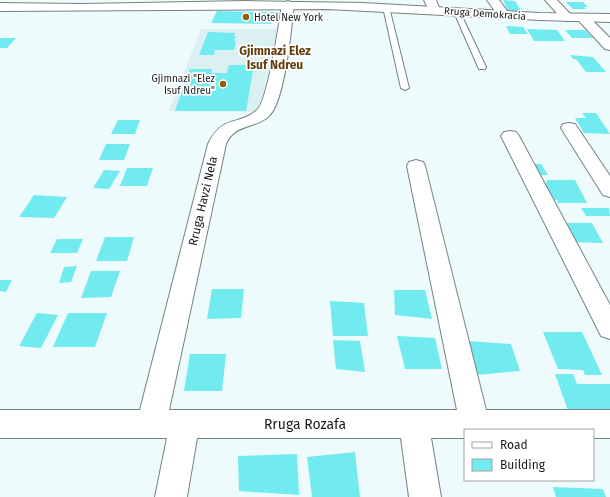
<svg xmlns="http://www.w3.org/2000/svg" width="610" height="497" viewBox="0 0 610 497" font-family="'Fira Sans',sans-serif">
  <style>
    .built { fill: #daf0f1 }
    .building { fill: #71eaf0 }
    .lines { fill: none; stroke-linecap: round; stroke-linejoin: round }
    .service-casing { stroke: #768282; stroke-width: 2 }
    .minor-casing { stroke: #768282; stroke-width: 2 }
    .secondary-casing { stroke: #768282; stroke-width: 2 }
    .service { fill: #fff; fill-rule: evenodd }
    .minor { fill: #fff; fill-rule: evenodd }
    .secondary { fill: #fff; fill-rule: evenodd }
    .poi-dot { fill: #925c12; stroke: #fff; stroke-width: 1.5 }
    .labels { text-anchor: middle; stroke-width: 3.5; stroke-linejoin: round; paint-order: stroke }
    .far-street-label { font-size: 10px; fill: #171b1b; stroke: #fff }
    .far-poi-label { font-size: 10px; fill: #171b1b; stroke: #fff; text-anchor: start }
    .far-quarter-label { font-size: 12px; font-weight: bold; fill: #633d0c; stroke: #fff }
    .street-label { font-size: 12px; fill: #171b1b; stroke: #fff }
    .near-street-label { font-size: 14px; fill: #171b1b; stroke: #fff }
  </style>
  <rect width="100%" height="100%" fill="#eefbfc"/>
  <path class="built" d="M 201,29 L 277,29 L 272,58 L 259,112 L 169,111 Z"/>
  <g class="building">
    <path d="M 503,0 L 515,1 L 522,12 L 508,11 Z"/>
    <path d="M 566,2 L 583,2 L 588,7 L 584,7 L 586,9 L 573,9 Z"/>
    <path d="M 217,11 L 254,12 L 275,12 L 271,24 L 211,23 Z"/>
    <path d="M 506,26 L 523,27 L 528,34 L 510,34 Z"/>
    <path d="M 527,29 L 557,30 L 565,41 L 534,41 Z"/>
    <path d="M 565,30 L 585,30 L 593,38 L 572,38 Z"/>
    <path d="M 208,32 L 235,33 L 234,36 L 236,36 L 234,41 L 236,41 L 234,50 L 215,50 L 214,55 L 199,55 Z"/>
    <path d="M 0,38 L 16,38 L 7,48 L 0,48 Z"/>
    <path d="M 570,55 L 593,57 L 606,72 L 586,72 L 576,59 L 573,59 Z"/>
    <path d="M 229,65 L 254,65 L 246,111 L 175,111 L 190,69 L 212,69 L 211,73 L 227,73 Z"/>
    <path d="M 582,113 L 596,113 L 610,134 L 584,133 L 575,118 L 586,118 Z"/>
    <path d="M 118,120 L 140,120 L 135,134 L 111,134 Z"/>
    <path d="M 106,144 L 130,144 L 124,160 L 99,160 Z"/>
    <path d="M 530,164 L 541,164 L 548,175 L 536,175 Z"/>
    <path d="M 127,168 L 153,168 L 147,186 L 120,186 Z"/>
    <path d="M 104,170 L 120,171 L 109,189 L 93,188 Z"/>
    <path d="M 546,180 L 575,180 L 587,203 L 558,203 L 557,200 L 554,200 L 544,183 L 547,183 Z"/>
    <path d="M 34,195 L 67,197 L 54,218 L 19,217 Z"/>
    <path d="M 581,208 L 609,208 L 610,216 L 586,216 Z"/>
    <path d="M 562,223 L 592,223 L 603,243 L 571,242 Z"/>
    <path d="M 105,237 L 134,237 L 127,261 L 96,261 Z"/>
    <path d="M 57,239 L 83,239 L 77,253 L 50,253 Z"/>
    <path d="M 77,266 L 71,282 L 59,283 L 64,267 Z"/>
    <path d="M 91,271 L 120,271 L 111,297 L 81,298 Z"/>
    <path d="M 0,280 L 12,280 L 6,292 L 0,291 Z"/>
    <path d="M 212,289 L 244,289 L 241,318 L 207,319 Z"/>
    <path d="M 394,290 L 425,290 L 432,319 L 395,315 Z"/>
    <path d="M 330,301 L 364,303 L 368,336 L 333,336 Z"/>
    <path d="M 37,313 L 58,315 L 41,348 L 19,346 Z"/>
    <path d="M 68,313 L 107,313 L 95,347 L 53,347 Z"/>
    <path d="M 543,332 L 582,332 L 602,375 L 585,375 L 583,370 L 558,369 Z"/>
    <path d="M 397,336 L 435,338 L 442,369 L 405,369 Z"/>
    <path d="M 333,340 L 360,341 L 365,372 L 336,369 Z"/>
    <path d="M 468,341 L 511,344 L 520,371 L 475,375 Z"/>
    <path d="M 190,354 L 226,354 L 222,391 L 184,391 Z"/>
    <path d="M 555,374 L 573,374 L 577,384 L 610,384 L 610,416 L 570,416 Z"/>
    <path d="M 355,452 L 360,497 L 312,497 L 307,457 Z"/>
    <path d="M 297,454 L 299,495 L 239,491 L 238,456 Z"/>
    <path d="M 553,487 L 603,489 L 606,497 L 556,497 Z"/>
  </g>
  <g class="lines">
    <g class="service-casing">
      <g id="service">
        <path d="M 386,5 L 389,7 L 409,88 L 405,90 L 401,88 L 383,7 Z"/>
        <path d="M 457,10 L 460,12 L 486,67 L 485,69 L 479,69 L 478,67 L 454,12 Z"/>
      </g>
    </g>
    <g class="minor-casing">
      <g id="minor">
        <path d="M 424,0 L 436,0 L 440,10 L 438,13 L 430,13 Z"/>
        <path d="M 487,0 L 499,0 L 510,15 L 508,18 L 500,18 Z"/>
        <path d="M 545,0 L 557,0 L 574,18 L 572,21 L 564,21 Z"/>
        <path d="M 288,1 L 292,3 L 294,5 C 291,28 285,104 268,117 C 253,129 235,124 226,144 L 169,410 L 457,410 L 407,166 L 409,162 L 416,160 L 423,162 L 425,166 L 486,410 L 610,410 L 610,438 L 593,438 L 593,430 L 465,430 L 465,438 L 431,438 L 441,497 L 409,497 L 401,438 L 197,438 L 187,497 L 155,497 L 167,438 L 0,438 L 0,410 L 140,410 L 208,144 C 224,113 238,127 257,110 C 268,101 279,23 282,5 L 284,3 Z"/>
        <path d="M 583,14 L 587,15 L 610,38 L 610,50 L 605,49 L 579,21 L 577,18 L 579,15 Z"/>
        <path d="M 569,123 L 575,124 L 610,176 L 610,197 L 603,195 L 561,128 L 563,124 Z"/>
        <path d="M 510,131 L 516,132 L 519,136 L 610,305 L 610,339 L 601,336 L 501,136 L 504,132 Z"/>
      </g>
    </g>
    <g class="secondary-casing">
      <path id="secondary" d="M 246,1 L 363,3 L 540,13 L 610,14 L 610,22 L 540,20 L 328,9 L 0,11 L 0,3 L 82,4 Z"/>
    </g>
    <use href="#service" class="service"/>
    <use href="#minor" class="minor"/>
    <use href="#secondary" class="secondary"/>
  </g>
  <g class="poi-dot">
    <circle cx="246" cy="17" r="4"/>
    <circle cx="223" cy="84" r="4"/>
  </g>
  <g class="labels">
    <g class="far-street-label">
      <text transform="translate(485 13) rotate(4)" y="4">Rruga Demokracia</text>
    </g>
    <g class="far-poi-label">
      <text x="254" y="21">Hotel New York</text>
      <text x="215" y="82" text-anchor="end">Gjimnazi "Elez<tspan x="215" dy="12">Isuf Ndreu"</tspan></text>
    </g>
    <g class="far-quarter-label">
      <text x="275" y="55">Gjimnazi Elez<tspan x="275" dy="14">Isuf Ndreu</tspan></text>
    </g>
    <g class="street-label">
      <text transform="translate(203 201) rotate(-77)" y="4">Rruga Havzi Nela</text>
    </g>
    <g class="near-street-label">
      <text x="305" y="429">Rruga Rozafa</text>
    </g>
  </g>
  <rect x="464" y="429" width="130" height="52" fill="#ffffff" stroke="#a2a4a4"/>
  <rect x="472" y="442" width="20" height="6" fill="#ffffff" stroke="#a2a4a4"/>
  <text x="500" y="449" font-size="12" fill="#171b1b">Road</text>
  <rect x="472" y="459" width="20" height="12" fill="#71eaf0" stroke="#a2a4a4"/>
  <text x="500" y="469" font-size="12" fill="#171b1b">Building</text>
</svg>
